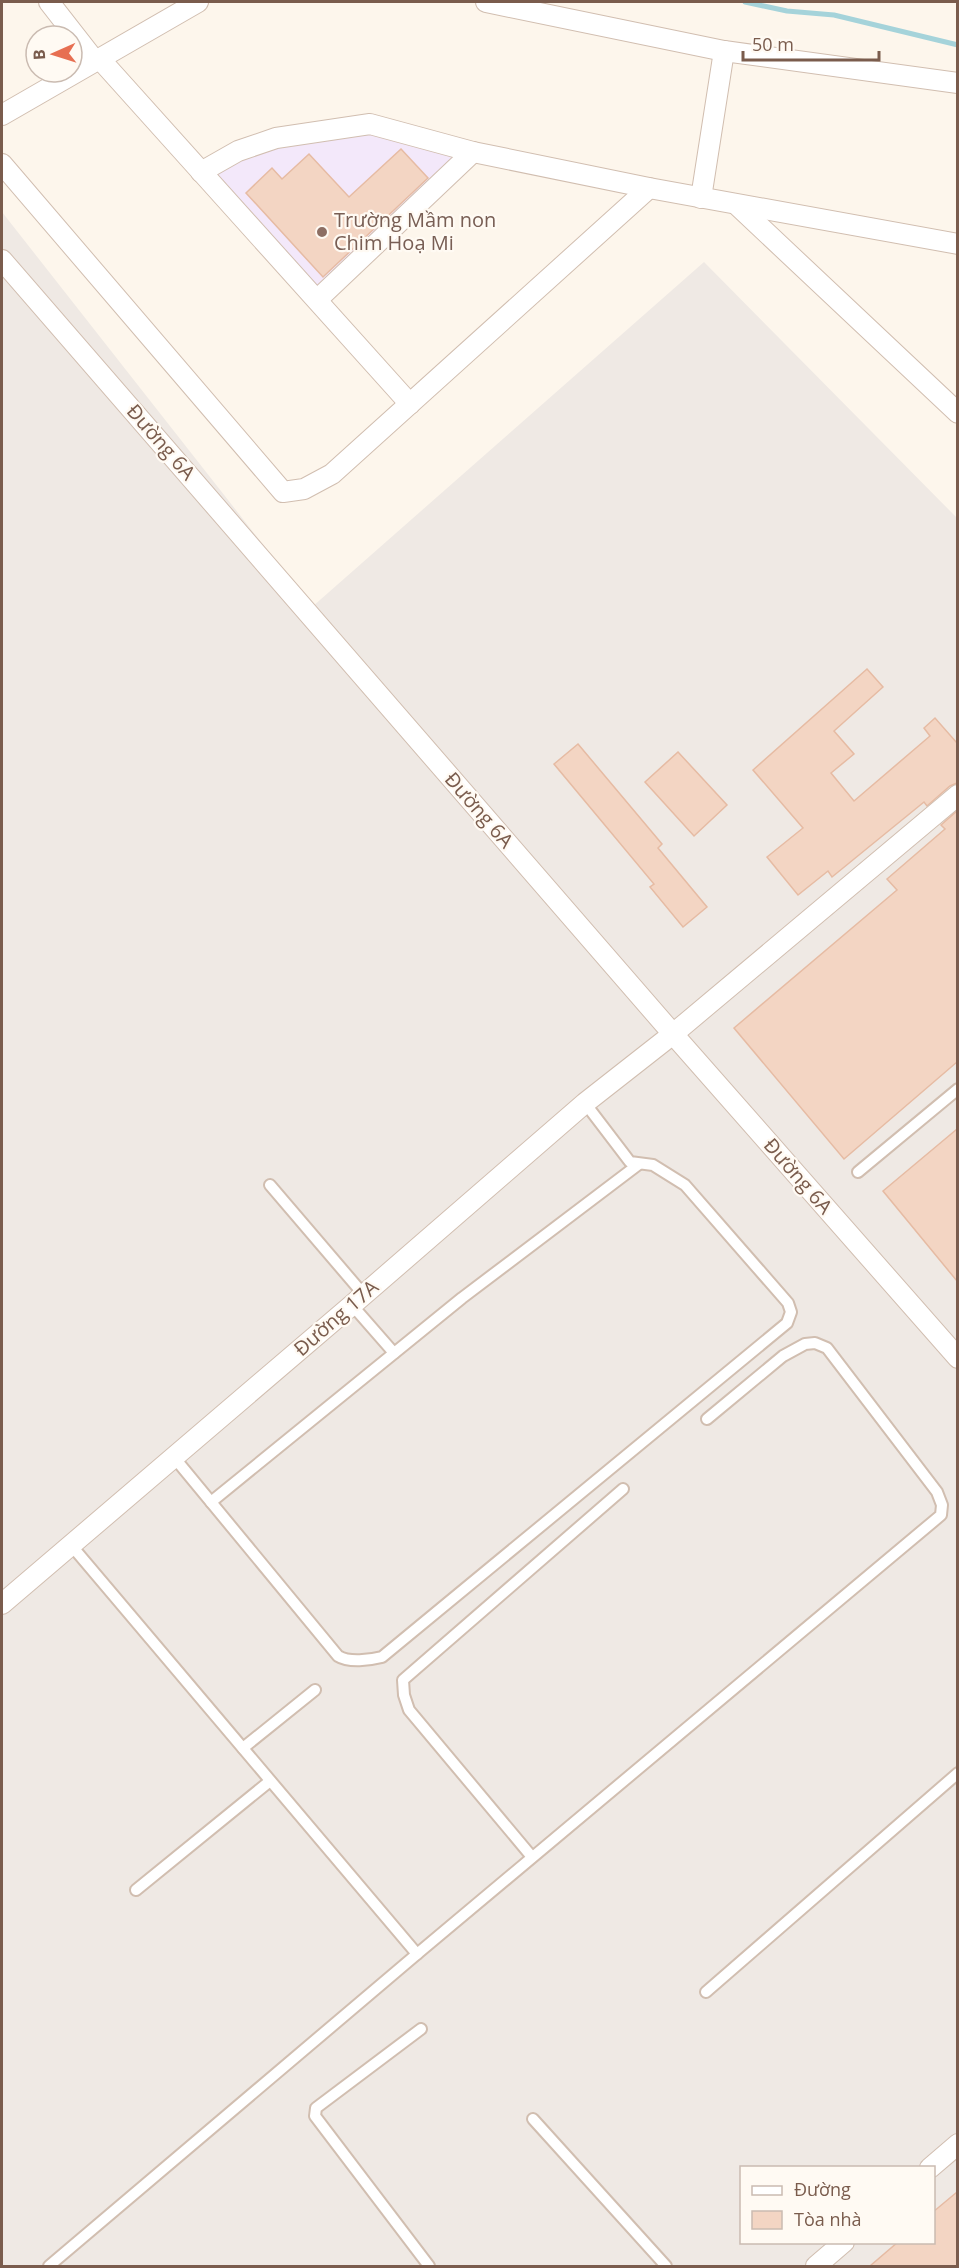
<svg xmlns="http://www.w3.org/2000/svg" width="959" height="2268" viewBox="0 0 959 2268" font-family="'Open Sans',sans-serif">
  <style>
    .industrial { fill: #efe9e4; fill-rule: evenodd }
    .education { fill: #f3e8fa }
    .lines { fill: none; stroke-linecap: round; stroke-linejoin: round }
    .stream { stroke: #a5d3da; stroke-width: 5 }
    .building { fill: #f3d5c3; stroke: #e6bba3; stroke-width: 1.5 }
    .service-casing { stroke: #d1beb0; stroke-width: 14 }
    .minor-casing { stroke: #d1beb0; stroke-width: 22 }
    .service { stroke: #fff; stroke-width: 10 }
    .minor { stroke: #fff; stroke-width: 20 }
    .education-dot { fill: #8d6e63; stroke: #fffaf3; stroke-width: 2 }
    .labels { text-anchor: middle; stroke-width: 4.5; stroke-linejoin: round; paint-order: stroke }
    .education-label { font-size: 20px; fill: #785e54; stroke: #fffaf3; text-anchor: start }
    .street-label { font-size: 20px; fill: #7a5c4d; stroke: #fffaf3 }
  </style>
  <rect width="100%" height="100%" fill="#fdf6ec"/>
  <path class="industrial" d="M 2,212 L 312,607 L 704,262 L 957,518 L 957,2266 L 2,2266 ZM 742,2168 L 934,2168 L 934,2242 L 742,2242 Z"/>
  <path class="education" d="M 370,130 L 460,155 L 318,290 L 212,173 L 278,144 Z"/>
  <g class="lines">
    <path class="stream" d="M 745,2 L 787,11 L 834,15 L 958,45"/>
  </g>
  <g class="building">
    <path d="M 401,149 L 428,178 L 323,277 L 246,193 L 272,168 L 282,179 L 309,154 L 349,197 Z"/>
    <path d="M 867,669 L 883,687 L 834,731 L 854,754 L 831,773 L 854,801 L 930,736 L 924,728 L 935,718 L 957,743 L 957,783 L 950,786 L 927,806 L 924,802 L 832,877 L 828,871 L 798,895 L 767,857 L 803,828 L 753,770 Z"/>
    <path d="M 578,744 L 662,844 L 658,848 L 707,907 L 683,927 L 650,887 L 654,884 L 554,764 Z"/>
    <path d="M 678,752 L 727,805 L 694,836 L 645,782 Z"/>
    <path d="M 957,811 L 957,1062 L 844,1159 L 734,1028 L 897,890 L 887,879 L 945,829 L 941,825 Z"/>
    <path d="M 957,1129 L 957,1281 L 883,1191 Z"/>
    <path d="M 957,2192 L 957,2266 L 870,2266 L 898,2242 L 933,2242 L 933,2212 Z"/>
  </g>
  <g class="lines">
    <g class="service-casing">
      <g id="service">
        <path d="M 858,1172 L 958,1089"/>
        <path d="M 270,1185 L 364,1295"/>
        <path d="M 352,1305 L 394,1353"/>
        <path d="M 173,1456 L 338,1656 C 349,1663 370,1660 382,1657 L 787,1323 L 791,1312 L 788,1303 L 685,1185 L 653,1165 L 630,1162 L 585,1103"/>
        <path d="M 211,1502 L 462,1298 L 639,1164"/>
        <path d="M 71,1545 L 417,1954"/>
        <path d="M 243,1748 L 315,1690"/>
        <path d="M 532,1857 L 409,1710 L 404,1695 L 403,1680 L 623,1489"/>
        <path d="M 136,1890 L 270,1781"/>
        <path d="M 706,1992 L 958,1773"/>
        <path d="M 421,2029 L 316,2108 L 315,2116 L 429,2266"/>
        <path d="M 533,2119 L 666,2266"/>
        <path d="M 49,2266 L 417,1954 L 941,1515 L 942,1505 L 937,1492 L 827,1348 L 815,1343 L 805,1344 L 783,1356 L 707,1419"/>
      </g>
    </g>
    <g class="minor-casing">
      <g id="minor">
        <path d="M 49,2 L 95,61"/>
        <path d="M 486,2 L 724,51 L 958,83"/>
        <path d="M 99,58 L 410,404"/>
        <path d="M 2,115 L 198,2"/>
        <path d="M 2,164 L 283,492 L 304,489 L 332,474 L 649,188"/>
        <path d="M 201,172 L 238,151 L 276,138 L 370,124 L 473,152 L 649,188 L 958,244"/>
        <path d="M 701,198 L 724,51"/>
        <path d="M 738,206 L 958,413"/>
        <path d="M 2,260 L 673,1034 L 958,1358"/>
        <path d="M 318,299 L 473,152"/>
        <path d="M 2,1604 L 352,1305 L 585,1103 L 673,1034 L 958,795"/>
        <path d="M 930,2168 L 958,2144"/>
        <path d="M 816,2266 L 844,2242"/>
      </g>
    </g>
    <use href="#service" class="service"/>
    <use href="#minor" class="minor"/>
  </g>
  <circle class="education-dot" cx="322" cy="232" r="6"/>
  <g class="labels">
    <g class="education-label">
      <text x="334" y="227">Trường Mầm non<tspan x="334" dy="23">Chim Hoạ Mi</tspan></text>
    </g>
    <g class="street-label">
      <text transform="translate(161 442) rotate(49)" y="7">Đường 6A</text>
      <text transform="translate(479 810) rotate(49)" y="7">Đường 6A</text>
      <text transform="translate(798 1176) rotate(49)" y="7">Đường 6A</text>
      <text transform="translate(336 1318) rotate(-41)" y="7">Đường 17A</text>
    </g>
  </g>
  <rect width="959" height="2268" fill="none" stroke="#7a5c4d" stroke-width="6"/>
  <rect x="740" y="2166" width="195" height="78" fill="#fffaf3" stroke="#cabbb1" stroke-width="1.5"/>
  <rect x="752" y="2186" width="30" height="9" fill="#ffffff" stroke="#cabbb1" stroke-width="1.5"/>
  <text x="794" y="2196" font-size="18" fill="#7a5c4d">Đường</text>
  <rect x="752" y="2211" width="30" height="18" fill="#f3d5c3" stroke="#cabbb1" stroke-width="1.5"/>
  <text x="794" y="2226" font-size="18" fill="#7a5c4d">Tòa nhà</text>
  <g transform="translate(54 54) rotate(267)"><circle r="28" fill="#fffaf3" stroke="#cabbb1" stroke-width="1.5"/>
  <path d="M0-4.5L10 22L0 15L-10 22Z" fill="#e76f51"/>
  <text y="-9" font-size="16" font-weight="bold" text-anchor="middle" fill="#7a5c4d">B</text>
  </g>
  <path d="M743 51v9h136v-9" fill="none" stroke="#7a5c4d" stroke-width="3"/>
  <text x="752" y="51" font-size="18" fill="#7a5c4d" stroke="#fffaf3" stroke-width="4.5" paint-order="stroke">50 m</text>
</svg>
